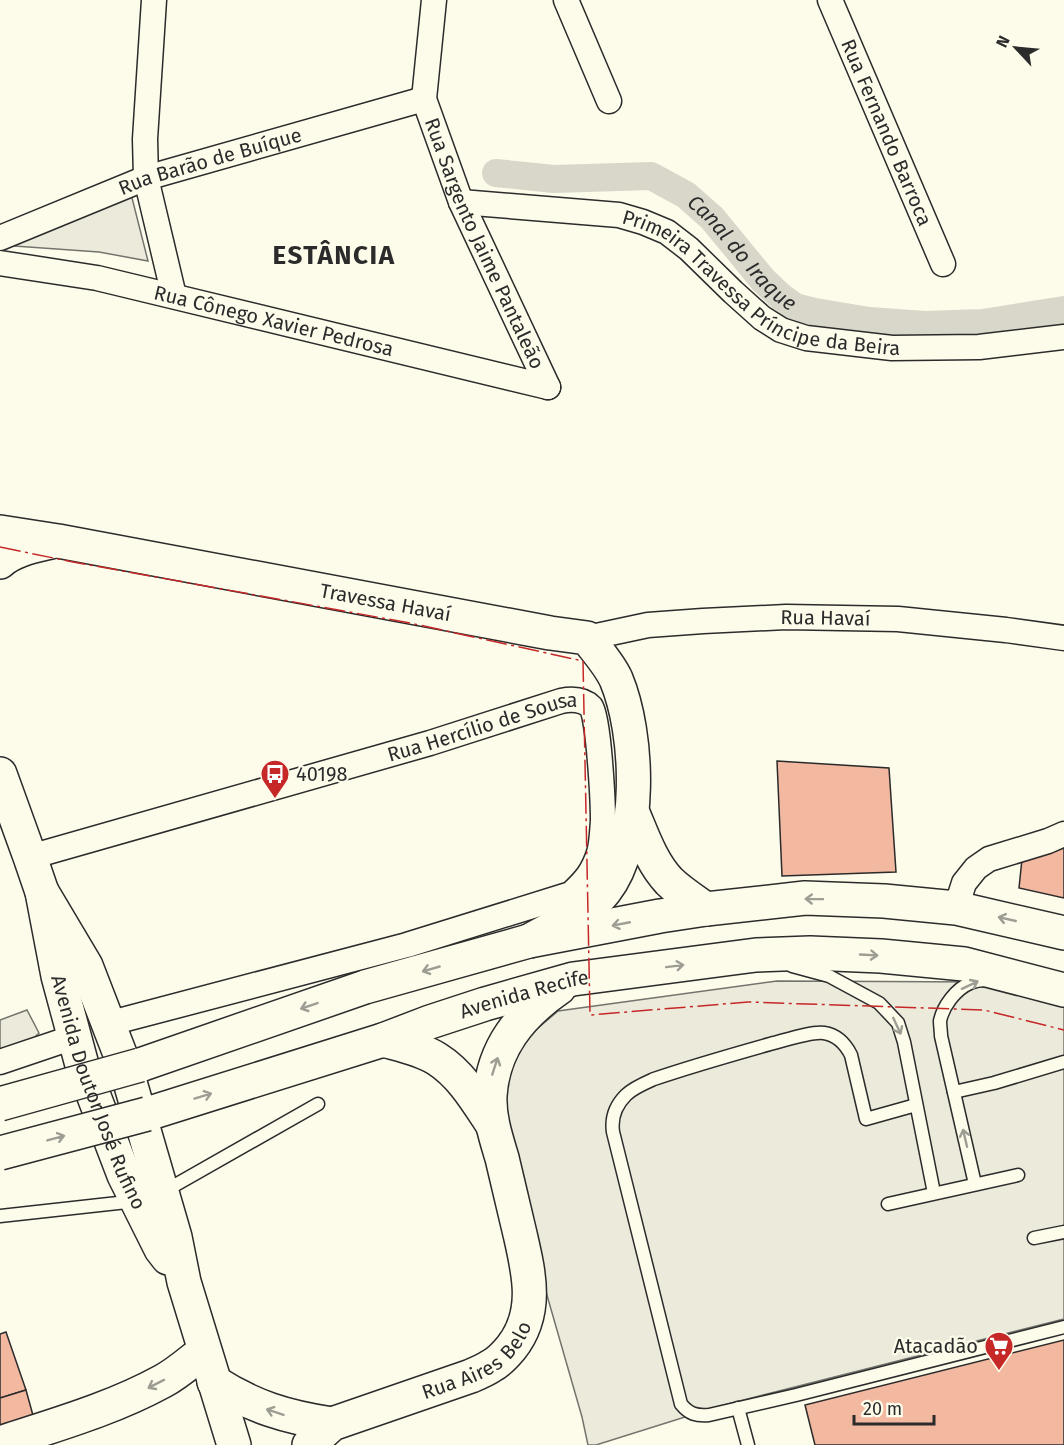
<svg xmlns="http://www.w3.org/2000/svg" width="1064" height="1445" viewBox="0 0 1064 1445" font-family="'Fira Sans',sans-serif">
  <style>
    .green { fill: #ecebdb; stroke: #74746e; stroke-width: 1.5 }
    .parking { fill: #eceadb; stroke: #74746e; stroke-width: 1.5 }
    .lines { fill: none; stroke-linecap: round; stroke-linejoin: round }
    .canal { stroke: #d8d7c9; stroke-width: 28 }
    .building { fill: #f2b8a0; stroke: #2b2b2b; stroke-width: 1.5 }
    .service-casing { stroke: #2b2b2b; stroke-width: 15 }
    .minor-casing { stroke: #2b2b2b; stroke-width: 27 }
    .primary-casing { stroke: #2b2b2b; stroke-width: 36 }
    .service { stroke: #fdfbea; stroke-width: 12 }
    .minor { stroke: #fdfbea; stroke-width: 24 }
    .primary { stroke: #fdfbea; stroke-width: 33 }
    .primary-bridge-casing { stroke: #2b2b2b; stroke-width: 36; stroke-linecap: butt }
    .primary-bridge { stroke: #fdfbea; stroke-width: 33 }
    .power { stroke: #c62828; stroke-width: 1.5; stroke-dasharray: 21 4.5 3 4.5; stroke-linecap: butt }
    .oneway { stroke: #9e9d94 }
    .labels { text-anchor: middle; stroke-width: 4.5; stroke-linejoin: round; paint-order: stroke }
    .street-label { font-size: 20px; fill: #2b2b2b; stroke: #fdfbea }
    .poi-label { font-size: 20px; fill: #2b2b2b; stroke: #fdfbea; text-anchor: start }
    .water-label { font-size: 21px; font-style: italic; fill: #2b2b2b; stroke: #fdfbea }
    .district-label { font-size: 26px; font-weight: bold; letter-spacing: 1.5px; fill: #2b2b2b; stroke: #fdfbea }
  </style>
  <rect width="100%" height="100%" fill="#fdfbea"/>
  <g class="green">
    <path d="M 131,194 L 148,261 L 99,252 L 0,245 Z"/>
    <path d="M 27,1010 L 39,1033 L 28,1044 L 0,1053 L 0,1020 Z"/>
  </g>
  <path class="parking" d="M 777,981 L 985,982 L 1064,1006 L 1064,1319 L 720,1406 L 596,1445 L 588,1445 L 582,1417 L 542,1278 L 501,1096 L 505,1066 L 525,1039 L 558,1011 Z"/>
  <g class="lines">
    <path class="canal" id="s1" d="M 496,173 L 554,179 L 651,176 L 686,195 L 712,218 L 763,280 L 780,296 L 795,307 L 815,312 L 869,321 L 925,325 L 983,323 L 1064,310"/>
  </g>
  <g class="building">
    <path d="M 777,761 L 889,768 L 896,872 L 782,876 Z"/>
    <path d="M 1064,846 L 1064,898 L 1019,888 L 1022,859 Z"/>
    <path d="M 6,1332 L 26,1390 L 0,1398 L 0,1334 Z"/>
    <path d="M 1064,1340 L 1064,1445 L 815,1445 L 805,1405 Z"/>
    <path d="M 26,1390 L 34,1419 L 0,1429 L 0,1398 Z"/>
  </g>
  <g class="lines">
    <g class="service-casing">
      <g id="service">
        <path d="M 792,966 L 829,976 L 879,1003 L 898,1023 L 904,1042 L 934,1193"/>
        <path d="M 954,1092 L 994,1083 L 1064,1062"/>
        <path d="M 916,1105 L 866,1119 L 851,1055 C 845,1043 837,1035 824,1033 C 811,1031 783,1041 770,1044 C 731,1055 692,1066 654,1079 C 645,1083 633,1088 626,1095 C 616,1105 611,1118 613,1132 L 681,1404 C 689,1414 696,1416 709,1415 L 796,1395 L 1064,1327"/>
        <path d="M 975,1184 L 941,1036 C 941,1031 940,1026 940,1021 C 943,1006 956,989 970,983 C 975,981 980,980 985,980"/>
        <path d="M 163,1192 L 318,1104"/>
        <path d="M 888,1204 L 1018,1175"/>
        <path d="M 0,1216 L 136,1201"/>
        <path d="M 1034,1238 L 1064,1232"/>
        <path d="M 738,1408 L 748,1445"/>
      </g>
    </g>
    <g class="minor-casing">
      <g id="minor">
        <path d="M 154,0 L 145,139 L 146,178 L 174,296"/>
        <path id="s2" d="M 434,0 L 424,99 L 461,202 L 548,387"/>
        <path d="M 566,0 L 609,101"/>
        <path id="s3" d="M 830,0 L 943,264"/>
        <path id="s4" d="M 461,202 L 619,215 L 643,222 L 667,232 L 689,249 L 733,292 L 762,318 L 781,330 L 806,338 L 892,348 L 979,347 L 1064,337"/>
        <path id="s5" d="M 0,238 L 146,178 L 424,99"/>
        <path id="s6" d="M 0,263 L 97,278 L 548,387"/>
        <path id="s7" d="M 587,638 L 648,625 L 703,621 L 786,617 L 898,619 L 1006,630 L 1064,638"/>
        <path id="s8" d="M 30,857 L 430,743 L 561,701 C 571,699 583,699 591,707 C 599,718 603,804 603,821 C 602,831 602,843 599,853 C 593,872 585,881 571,894 L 407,945 L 107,1024"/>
        <path d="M 956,908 L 964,883 L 976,868 L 989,859 L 1048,841 L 1064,834"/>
        <path d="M 0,1062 L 74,1037"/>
      </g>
    </g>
    <g class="primary-casing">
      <g id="primary">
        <path id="s9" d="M 0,532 L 58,541 L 550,633 L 587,638 C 597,651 609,664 616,679 C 639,734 643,842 605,891 C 591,910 550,929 529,941"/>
        <path d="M 0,562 C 13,550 34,546 51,542"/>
        <path id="s10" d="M 0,774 L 30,857 L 42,892 L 58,976 L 82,1065 L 124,1175 L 161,1249 L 168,1258"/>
        <path d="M 632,811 C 642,834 651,862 669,881 C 680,892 693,900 706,909"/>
        <path d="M 42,892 L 86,966 L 127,1072 L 175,1237 L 184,1282 L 234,1445"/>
        <path d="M 383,1040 C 401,1045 421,1049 437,1059 C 461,1074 477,1101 492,1124"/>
        <path d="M 140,1065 L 365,987 L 529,941 L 660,916 L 706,909 L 805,898 L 884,901 L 956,908 L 1064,933"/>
        <path id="s11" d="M 147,1114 L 383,1040 L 430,1022 L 485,1004 L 573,979 L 756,955 L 810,953 L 881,956 L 964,964 L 1064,990"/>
        <path d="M 214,1382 C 253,1407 286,1417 332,1424"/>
        <path d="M 0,1443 C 55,1425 112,1409 163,1381 C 178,1373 191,1361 204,1351"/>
        <path id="s12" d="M 309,1445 L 332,1424 L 471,1376 C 478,1373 485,1370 491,1366 C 499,1362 506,1354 511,1348 C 539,1313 529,1273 520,1234 C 514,1209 508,1183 502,1158 C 496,1138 489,1117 490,1096 C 493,1048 520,1015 559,988"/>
      </g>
    </g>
    <use href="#service" class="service"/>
    <use href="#minor" class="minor"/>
    <use href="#primary" class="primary"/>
    <g class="primary-bridge-casing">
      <g id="primary-bridge">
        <path d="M 0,1104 L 140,1065"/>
        <path d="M 0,1153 L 147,1114"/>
      </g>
    </g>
    <use href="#primary-bridge" class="primary-bridge"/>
    <path class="power" d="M 0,547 L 73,562 L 410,623 L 583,661 L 590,1015 L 748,1002 L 984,1010 L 1064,1030"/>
  </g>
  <defs><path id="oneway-shaft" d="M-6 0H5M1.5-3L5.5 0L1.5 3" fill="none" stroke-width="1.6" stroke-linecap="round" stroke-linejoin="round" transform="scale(1.5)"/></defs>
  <g class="oneway">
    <use href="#oneway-shaft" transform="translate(814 899) rotate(-179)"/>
    <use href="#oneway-shaft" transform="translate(1007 919) rotate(-167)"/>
    <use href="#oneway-shaft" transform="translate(621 924) rotate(169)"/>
    <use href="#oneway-shaft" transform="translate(869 955) rotate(3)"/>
    <use href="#oneway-shaft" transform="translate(675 966) rotate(-7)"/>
    <use href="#oneway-shaft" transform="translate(431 969) rotate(164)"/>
    <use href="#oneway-shaft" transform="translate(970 985) rotate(-25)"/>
    <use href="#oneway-shaft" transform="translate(309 1006) rotate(161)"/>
    <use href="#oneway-shaft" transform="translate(897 1026) rotate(65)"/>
    <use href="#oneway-shaft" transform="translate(495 1066) rotate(-72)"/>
    <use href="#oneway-shaft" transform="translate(203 1096) rotate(-17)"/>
    <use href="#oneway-shaft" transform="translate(56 1138) rotate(-15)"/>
    <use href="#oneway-shaft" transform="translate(965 1138) rotate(-103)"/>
    <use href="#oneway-shaft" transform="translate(156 1384) rotate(153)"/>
    <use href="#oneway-shaft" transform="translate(275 1412) rotate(-162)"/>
  </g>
  <defs>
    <g id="bus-pin" transform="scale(1.5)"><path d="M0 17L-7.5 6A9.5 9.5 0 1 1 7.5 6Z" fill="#c62828" stroke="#fdfbea"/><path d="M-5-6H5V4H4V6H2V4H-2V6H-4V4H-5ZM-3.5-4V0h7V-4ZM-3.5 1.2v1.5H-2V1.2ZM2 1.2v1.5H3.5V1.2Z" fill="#fff"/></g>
    <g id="supermarket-pin" transform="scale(1.5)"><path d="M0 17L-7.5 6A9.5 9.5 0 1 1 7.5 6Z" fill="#c62828" stroke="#fdfbea"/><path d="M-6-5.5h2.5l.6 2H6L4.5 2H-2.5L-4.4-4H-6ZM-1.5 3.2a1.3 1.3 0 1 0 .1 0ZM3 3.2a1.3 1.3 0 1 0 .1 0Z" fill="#fff"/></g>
  </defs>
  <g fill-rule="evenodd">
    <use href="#bus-pin" x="275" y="774"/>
    <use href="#supermarket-pin" x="999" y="1346"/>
  </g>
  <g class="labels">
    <g class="street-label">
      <text dy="7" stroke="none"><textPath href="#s3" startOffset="144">Rua Fernando Barroca</textPath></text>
      <text dy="7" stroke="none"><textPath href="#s5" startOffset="224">Rua Barão de Buíque</textPath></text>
      <text dy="7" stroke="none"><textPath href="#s2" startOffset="256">Rua Sargento Jaime Pantaleão</textPath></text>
      <text dy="7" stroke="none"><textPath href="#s4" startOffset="322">Primeira Travessa Príncipe da Beira</textPath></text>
      <text dy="7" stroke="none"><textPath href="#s6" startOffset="280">Rua Cônego Xavier Pedrosa</textPath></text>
      <text dy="7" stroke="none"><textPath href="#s9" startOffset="392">Travessa Havaí</textPath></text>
      <text dy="7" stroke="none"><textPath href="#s7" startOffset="240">Rua Havaí</textPath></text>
      <text dy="7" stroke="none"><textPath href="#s8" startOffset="471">Rua Hercílio de Sousa</textPath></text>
      <text dy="7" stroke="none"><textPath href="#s11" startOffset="396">Avenida Recife</textPath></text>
      <text dy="7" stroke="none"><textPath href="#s10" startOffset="334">Avenida Doutor José Rufino</textPath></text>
      <text dy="7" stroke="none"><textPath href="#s12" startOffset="192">Rua Aires Belo</textPath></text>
    </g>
    <g class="poi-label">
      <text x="296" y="781">40198</text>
      <text x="978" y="1353" text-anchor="end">Atacadão</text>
    </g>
    <g class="water-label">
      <text dy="7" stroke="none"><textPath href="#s1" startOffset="276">Canal do Iraque</textPath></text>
    </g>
    <g class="district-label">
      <text x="334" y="264">ESTÂNCIA</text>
    </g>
  </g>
  <g transform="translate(1016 48) rotate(296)" stroke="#fdfbea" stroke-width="4.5" paint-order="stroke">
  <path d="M0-4.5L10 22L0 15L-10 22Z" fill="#2b2b2b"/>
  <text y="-9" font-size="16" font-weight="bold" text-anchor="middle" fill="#2b2b2b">N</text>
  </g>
  <path d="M854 1415v9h80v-9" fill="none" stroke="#2b2b2b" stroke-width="3"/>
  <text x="863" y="1415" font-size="18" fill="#2b2b2b" stroke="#fdfbea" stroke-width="4.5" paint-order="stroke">20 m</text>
</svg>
